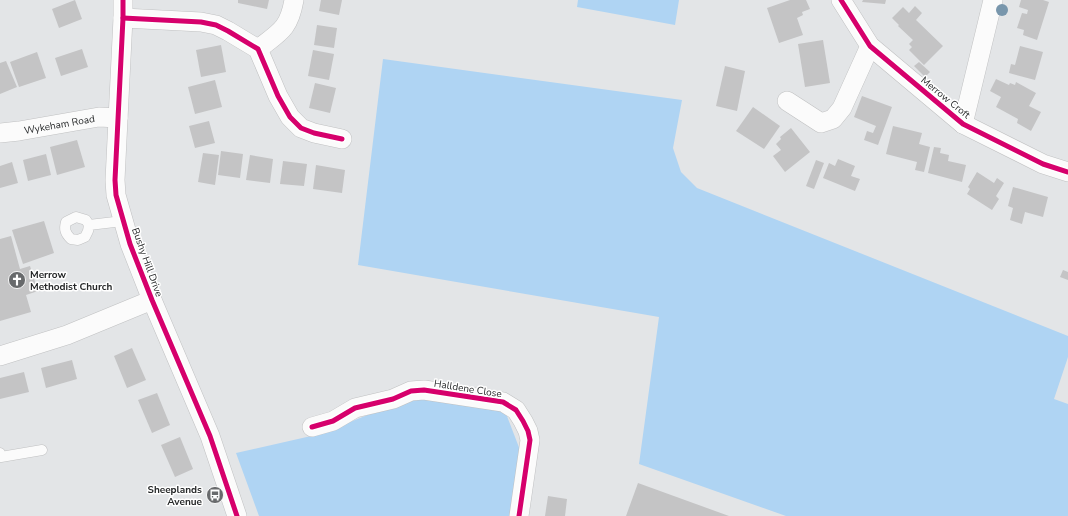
<svg xmlns="http://www.w3.org/2000/svg" width="1068" height="516" viewBox="0 0 1068 516" font-family="'Nunito Sans',sans-serif">
  <style>
    .green { fill: #afd4f3 }
    .building { fill: #c4c4c5 }
    .lines { fill: none; stroke-linecap: round; stroke-linejoin: round }
    .lane-casing { stroke: #c0c1c2; stroke-width: 11 }
    .street-casing { stroke: #c0c1c2; stroke-width: 20 }
    .lane { stroke: #fbfbfb; stroke-width: 10 }
    .street { stroke: #fbfbfb; stroke-width: 19 }
    .cycleway-casing { stroke: #fff; stroke-width: 8 }
    .cycleway { stroke: #d6006c; stroke-width: 5 }
    .tree { fill: #7896ac }
    .labels { text-anchor: middle; stroke-width: 3; stroke-linejoin: round; paint-order: stroke }
    .street-label { font-size: 10px; fill: #262829; stroke: #fff }
    .poi-label { font-size: 10px; font-weight: bold; fill: #262829; stroke: #fff; text-anchor: start }
  </style>
  <rect width="100%" height="100%" fill="#e3e5e7"/>
  <g class="green">
    <path d="M 578,0 L 679,0 L 675,25 L 577,7 Z"/>
    <path d="M 383,59 L 682,100 L 673,148 L 681,172 L 697,188 L 1068,336 L 1068,357 L 1054,399 L 1068,404 L 1068,516 L 786,516 L 639,464 L 659,317 L 358,265 Z"/>
    <path d="M 415,396 L 505,411 L 520,450 L 510,516 L 259,516 L 236,453 L 320,434 Z"/>
  </g>
  <g class="building">
    <path d="M 75,0 L 82,19 L 59,28 L 52,9 Z"/>
    <path d="M 238,0 L 269,0 L 267,9 L 238,3 Z"/>
    <path d="M 321,0 L 342,0 L 339,15 L 319,11 Z"/>
    <path d="M 790,0 L 806,0 L 810,9 L 802,12 L 803,15 L 797,18 L 803,35 L 779,43 L 767,8 Z"/>
    <path d="M 863,0 L 886,0 L 885,4 L 862,2 Z"/>
    <path d="M 1021,0 L 1043,0 L 1049,2 L 1037,40 L 1023,35 L 1024,30 L 1017,28 L 1022,13 L 1027,14 L 1028,10 L 1019,7 Z"/>
    <path d="M 915,6 L 922,13 L 916,20 L 943,46 L 924,65 L 909,50 L 912,47 L 909,44 L 913,40 L 898,26 L 899,25 L 892,18 L 903,7 L 909,13 Z"/>
    <path d="M 317,25 L 337,28 L 334,48 L 314,45 Z"/>
    <path d="M 823,40 L 830,83 L 805,87 L 798,44 Z"/>
    <path d="M 221,45 L 226,72 L 201,77 L 196,50 Z"/>
    <path d="M 1020,46 L 1043,52 L 1035,80 L 1009,73 L 1011,64 L 1015,65 Z"/>
    <path d="M 82,49 L 88,67 L 61,76 L 55,58 Z"/>
    <path d="M 313,50 L 334,54 L 329,80 L 308,76 Z"/>
    <path d="M 37,52 L 46,78 L 19,87 L 10,62 Z"/>
    <path d="M 6,61 L 17,87 L 0,94 L 0,63 Z"/>
    <path d="M 919,62 L 930,72 L 925,77 L 914,66 Z"/>
    <path d="M 725,66 L 745,71 L 737,111 L 716,106 Z"/>
    <path d="M 996,79 L 1009,85 L 1010,83 L 1015,85 L 1016,82 L 1036,93 L 1029,106 L 1041,112 L 1031,131 L 1017,123 L 1018,119 L 996,107 L 1001,97 L 990,91 Z"/>
    <path d="M 215,80 L 222,107 L 195,114 L 188,87 Z"/>
    <path d="M 315,83 L 336,88 L 330,113 L 309,108 Z"/>
    <path d="M 862,96 L 892,107 L 878,145 L 864,140 L 867,131 L 873,133 L 876,126 L 854,117 Z"/>
    <path d="M 753,107 L 780,126 L 764,149 L 736,131 Z"/>
    <path d="M 209,121 L 215,143 L 195,148 L 189,126 Z"/>
    <path d="M 893,126 L 922,133 L 919,144 L 930,147 L 924,172 L 915,170 L 917,162 L 886,154 Z"/>
    <path d="M 791,128 L 810,152 L 785,172 L 773,156 L 781,150 L 776,144 L 781,139 L 780,137 Z"/>
    <path d="M 77,140 L 85,167 L 57,175 L 50,147 Z"/>
    <path d="M 934,147 L 941,148 L 940,153 L 949,155 L 948,161 L 966,165 L 962,182 L 928,173 Z"/>
    <path d="M 221,151 L 243,154 L 240,178 L 218,175 Z"/>
    <path d="M 203,153 L 219,155 L 215,185 L 198,182 Z"/>
    <path d="M 46,154 L 51,175 L 28,181 L 23,160 Z"/>
    <path d="M 250,155 L 273,159 L 270,183 L 246,180 Z"/>
    <path d="M 838,159 L 855,166 L 851,176 L 860,179 L 855,191 L 823,178 L 829,163 L 835,166 Z"/>
    <path d="M 816,160 L 824,163 L 814,189 L 806,186 Z"/>
    <path d="M 283,161 L 307,164 L 304,186 L 280,184 Z"/>
    <path d="M 12,162 L 18,183 L 0,188 L 0,166 Z"/>
    <path d="M 316,165 L 345,170 L 342,193 L 313,189 Z"/>
    <path d="M 977,172 L 994,183 L 997,178 L 1004,183 L 996,196 L 999,199 L 992,210 L 967,194 L 970,189 L 968,187 Z"/>
    <path d="M 1013,187 L 1048,197 L 1043,217 L 1025,212 L 1022,224 L 1010,220 L 1013,208 L 1008,206 Z"/>
    <path d="M 44,221 L 54,253 L 23,264 L 12,230 Z"/>
    <path d="M 11,236 L 20,269 L 30,266 L 38,291 L 26,295 L 31,312 L 0,321 L 0,239 Z"/>
    <path d="M 1063,270 L 1068,272 L 1068,280 L 1060,277 Z"/>
    <path d="M 132,348 L 146,380 L 127,388 L 114,356 Z"/>
    <path d="M 72,360 L 77,379 L 46,388 L 41,368 Z"/>
    <path d="M 24,372 L 29,392 L 0,399 L 0,378 Z"/>
    <path d="M 157,393 L 170,425 L 152,433 L 138,400 Z"/>
    <path d="M 180,437 L 193,469 L 175,477 L 161,445 Z"/>
    <path d="M 638,483 L 729,516 L 626,516 Z"/>
    <path d="M 548,496 L 567,499 L 565,516 L 545,516 Z"/>
  </g>
  <g class="lines">
    <g class="lane-casing">
      <g id="lane">
        <path d="M 89,225 L 88,231 L 85,237 L 78,240 L 71,239 C 65,233 64,229 66,222 L 76,217 L 86,220 L 89,225 L 123,221"/>
        <path d="M 0,453 L 1,457 L 42,450"/>
      </g>
    </g>
    <g class="street-casing">
      <g id="street">
        <path d="M 123,0 L 123,18 L 115,180 L 116,195 L 130,244 L 152,300 L 210,436 L 237,516"/>
        <path d="M 841,0 L 870,46 L 963,124 L 1043,164 L 1068,172"/>
        <path d="M 123,18 L 201,22 L 216,25 L 228,31 L 258,49 L 278,96 L 290,117 L 301,128 L 314,133 L 342,139"/>
        <path d="M 258,49 C 280,32 289,29 294,0"/>
        <path d="M 787,101 L 821,123 L 833,119 L 842,108 L 870,46"/>
        <path d="M 963,124 L 993,0"/>
        <path id="s1" d="M 0,133 L 19,131 L 99,117 L 118,118"/>
        <path d="M 0,356 L 67,335 L 152,300"/>
        <path d="M 312,427 L 333,421 L 355,408 L 393,399 L 411,391 L 424,390 L 503,402 L 516,410 L 523,421 L 528,431 L 530,440 L 519,516"/>
      </g>
    </g>
    <use href="#lane" class="lane"/>
    <use href="#street" class="street"/>
    <g class="cycleway-casing">
      <g id="cycleway">
        <path d="M 123,0 L 123,18 L 115,180 L 116,195 L 130,244 L 152,300 L 210,436 L 237,516"/>
        <path d="M 841,0 L 870,46 L 963,124 L 1043,164 L 1068,172"/>
        <path d="M 123,18 L 201,22 L 216,25 L 228,31 L 258,49 L 278,96 L 290,117 L 301,128 L 314,133 L 342,139"/>
        <path d="M 312,427 L 333,421 L 355,408 L 393,399 L 411,391 L 424,390 L 503,402 L 516,410 L 523,421 L 528,431 L 530,440 L 519,516"/>
      </g>
    </g>
    <use href="#cycleway" class="cycleway"/>
  </g>
  <circle class="tree" cx="1002" cy="10" r="6"/>
  <defs>
    <g id="church-disc" transform="scale(0.9)"><circle r="9.5" fill="#686a6c" stroke="#fff"/><path d="M-1.2-6h2.4v3.5h3.3v2.4h-3.3V6h-2.4V-.1h-3.3v-2.4h3.3Z" fill="#fff"/></g>
    <g id="bus-disc" transform="scale(0.9)"><circle r="9.5" fill="#686a6c" stroke="#fff"/><path d="M-5-6H5V4H4V6H2V4H-2V6H-4V4H-5ZM-3.5-4V0h7V-4ZM-3.5 1.2v1.5H-2V1.2ZM2 1.2v1.5H3.5V1.2Z" fill="#fff"/></g>
  </defs>
  <g fill-rule="evenodd">
    <use href="#church-disc" x="17" y="280"/>
    <use href="#bus-disc" x="215" y="495"/>
  </g>
  <g class="labels">
    <g class="street-label">
      <text transform="translate(946 97) rotate(39)" y="4">Merrow Croft</text>
      <text dy="4" stroke="none"><textPath href="#s1" startOffset="60">Wykeham Road</textPath></text>
      <text transform="translate(148 262) rotate(70)" y="4">Bushy Hill Drive</text>
      <text transform="translate(468 388) rotate(9)" y="4">Halldene Close</text>
    </g>
    <g class="poi-label">
      <text x="30" y="278">Merrow<tspan x="30" dy="12">Methodist Church</tspan></text>
      <text x="202" y="493" text-anchor="end">Sheeplands<tspan x="202" dy="12">Avenue</tspan></text>
    </g>
  </g>
</svg>
